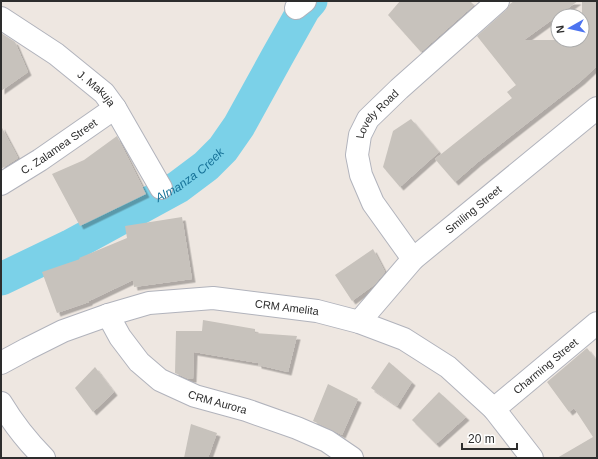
<svg xmlns="http://www.w3.org/2000/svg" width="598" height="459" viewBox="0 0 598 459" font-family="Arial,sans-serif">
  <style>
    .lines { fill: none; stroke-linecap: round; stroke-linejoin: round }
    .river { stroke: #7bd1e8; stroke-width: 33 }
    .building { fill: #c7c2bc; filter: url(#shadow) }
    .street-casing { stroke: #b1b3bc; stroke-width: 24 }
    .street { stroke: #fff; stroke-width: 22 }
    .labels { text-anchor: middle; stroke-width: 4; stroke-linejoin: round; paint-order: stroke }
    .street-label { font-size: 11px; fill: #2d2d2d; stroke: #fff }
    .water-label { font-size: 12px; font-style: italic; fill: #167298; stroke: #fff }
  </style>
  <defs>
    <filter id="shadow"><feDropShadow dx="3.5" dy="3.5" stdDeviation="0" flood-color="#0004"/></filter>
  </defs>
  <rect width="100%" height="100%" fill="#eee7e1"/>
  <g class="lines">
    <path class="river" id="s1" d="M 1,279 L 70,246 L 178,187 L 206,166 L 223,149 L 239,126 L 277,57 L 304,9 L 311,1"/>
  </g>
  <g class="building">
    <path d="M 400,1 L 470,1 L 474,5 L 421,52 L 388,15 Z"/>
    <path d="M 514,1 L 578,1 L 524,40 L 582,40 L 582,1 L 597,1 L 597,66 L 581,81 L 478,162 L 455,182 L 435,159 L 489,116 L 512,98 L 507,92 L 516,85 L 477,36 L 506,10 L 510,4 Z"/>
    <path d="M 1,33 L 15,42 L 28,72 L 1,91 Z"/>
    <path d="M 411,119 L 439,152 L 400,187 L 383,167 L 393,131 Z"/>
    <path d="M 1,126 L 18,158 L 1,169 Z"/>
    <path d="M 117,136 L 146,194 L 80,226 L 52,174 L 84,160 Z"/>
    <path d="M 182,217 L 192,279 L 134,287 L 133,280 L 89,301 L 89,302 L 57,313 L 42,272 L 80,259 L 79,258 L 127,238 L 125,226 Z"/>
    <path d="M 373,249 L 385,272 L 374,285 L 352,301 L 335,275 Z"/>
    <path d="M 203,320 L 255,329 L 255,333 L 297,336 L 288,372 L 258,365 L 258,363 L 194,352 L 193,379 L 189,379 L 175,373 L 176,331 L 202,331 Z"/>
    <path d="M 587,348 L 597,361 L 597,458 L 557,458 L 593,437 L 574,408 L 569,412 L 547,382 Z"/>
    <path d="M 389,362 L 412,382 L 397,406 L 371,388 Z"/>
    <path d="M 95,367 L 114,392 L 93,412 L 75,388 Z"/>
    <path d="M 328,384 L 358,399 L 342,435 L 332,430 L 313,421 Z"/>
    <path d="M 439,392 L 466,417 L 436,444 L 412,420 Z"/>
    <path d="M 191,424 L 217,433 L 208,458 L 184,458 Z"/>
  </g>
  <g class="lines">
    <g class="street-casing">
      <g id="street">
        <path d="M 296,8 L 305,1"/>
        <path id="s2" d="M 1,18 L 56,54 L 104,93 L 115,108 L 161,188"/>
        <path id="s3" d="M 1,184 L 40,160 L 115,108"/>
        <path id="s4" d="M 413,259 L 373,203 L 361,175 L 357,155 L 360,135 L 368,119 L 399,89 L 498,1"/>
        <path id="s5" d="M 108,315 L 120,337 L 139,362 L 160,380 L 195,396 L 246,410 L 297,428 L 327,441 L 352,458"/>
        <path id="s6" d="M 359,322 L 413,259 L 597,108"/>
        <path id="s7" d="M 1,363 L 27,349 L 63,331 L 108,315 L 149,303 L 213,298 L 317,311 L 359,322 L 404,339 L 448,367 L 494,409 L 532,458"/>
        <path d="M 1,403 C 13,423 27,441 44,458"/>
        <path id="s8" d="M 494,409 L 597,323"/>
      </g>
    </g>
    <use href="#street" class="street"/>
  </g>
  <g class="labels">
    <g class="street-label">
      <text dy="4" stroke="none"><textPath href="#s2" startOffset="119">J. Makuja</textPath></text>
      <text dy="4" stroke="none"><textPath href="#s4" startOffset="167">Lovely Road</textPath></text>
      <text dy="4" stroke="none"><textPath href="#s3" startOffset="69">C. Zalamea Street</textPath></text>
      <text dy="4" stroke="none"><textPath href="#s6" startOffset="161">Smiling Street</textPath></text>
      <text dy="4" stroke="none"><textPath href="#s7" startOffset="299">CRM Amelita</textPath></text>
      <text dy="4" stroke="none"><textPath href="#s8" startOffset="67">Charming Street</textPath></text>
      <text dy="4" stroke="none"><textPath href="#s5" startOffset="146">CRM Aurora</textPath></text>
    </g>
    <g class="water-label">
      <text dy="4" stroke="none"><textPath href="#s1" startOffset="216">Almanza Creek</textPath></text>
    </g>
  </g>
  <rect width="598" height="459" fill="none" stroke="#2d2d2d" stroke-width="4"/>
  <g transform="translate(570 28) rotate(262)"><circle r="19" fill="#ffffff" stroke="#ababab"/>
  <path d="M0-3L7 15L0 10L-7 15Z" fill="#4c73f0"/>
  <text y="-6" font-size="11" font-weight="bold" text-anchor="middle" fill="#2d2d2d">N</text>
  </g>
  <path d="M462 443v6h55v-6" fill="none" stroke="#2d2d2d" stroke-width="2"/>
  <text x="468" y="443" font-size="12" fill="#2d2d2d" stroke="#ffffff" stroke-width="3" paint-order="stroke">20 m</text>
</svg>
